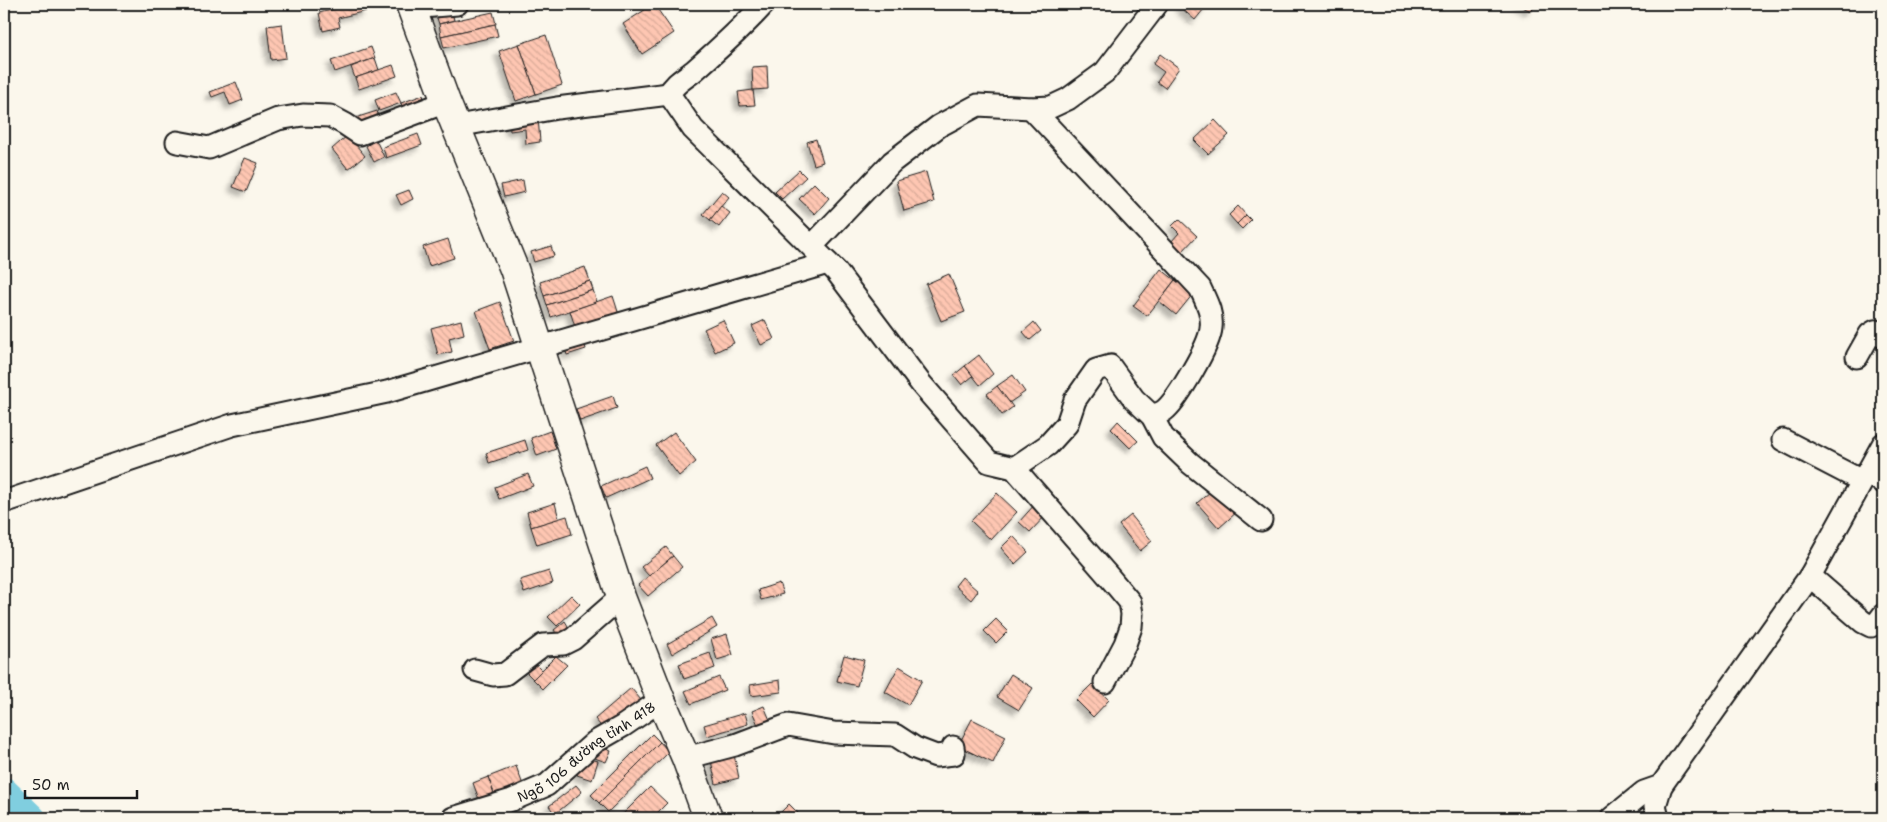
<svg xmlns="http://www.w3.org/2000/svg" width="1887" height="822" viewBox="0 0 1887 822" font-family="'Shantell Sans',sans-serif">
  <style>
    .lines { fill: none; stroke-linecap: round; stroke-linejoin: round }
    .river { stroke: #80cedf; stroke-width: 28 }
    .building { fill: url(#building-back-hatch); stroke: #1c1c1c; filter: url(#shadow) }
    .minor-casing { stroke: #1c1c1c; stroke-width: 25 }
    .major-casing { stroke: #1c1c1c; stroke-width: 31 }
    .minor { stroke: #fbf7ec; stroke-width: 21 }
    .major { stroke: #fbf7ec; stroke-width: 28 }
    .labels { text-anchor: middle; stroke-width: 5; stroke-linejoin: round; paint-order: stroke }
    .street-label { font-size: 14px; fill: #1c1c1c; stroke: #fbf7ec }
  </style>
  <defs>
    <pattern id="building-back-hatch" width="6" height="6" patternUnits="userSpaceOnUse" patternTransform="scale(1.25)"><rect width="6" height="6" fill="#fec6b2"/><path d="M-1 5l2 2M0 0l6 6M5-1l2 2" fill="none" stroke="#d9aa98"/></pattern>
    <filter id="shadow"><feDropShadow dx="-4.5" dy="4.5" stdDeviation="2.5" flood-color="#0004"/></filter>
  </defs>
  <rect width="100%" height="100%" fill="#fbf7ec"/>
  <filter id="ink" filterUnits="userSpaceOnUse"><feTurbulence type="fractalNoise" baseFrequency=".02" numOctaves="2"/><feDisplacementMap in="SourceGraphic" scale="10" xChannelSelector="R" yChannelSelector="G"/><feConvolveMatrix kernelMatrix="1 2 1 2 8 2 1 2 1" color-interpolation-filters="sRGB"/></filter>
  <g filter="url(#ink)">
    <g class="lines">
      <path class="river" d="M 4,791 L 32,818"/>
    </g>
    <g class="building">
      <path d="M 355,4 L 365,4 L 366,11 L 338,18 L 340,27 L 323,31 L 319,13 Z"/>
      <path d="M 654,4 L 674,33 L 642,54 L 623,24 Z"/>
      <path d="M 1181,4 L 1208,4 L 1195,20 L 1179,6 Z"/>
      <path d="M 1516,4 L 1534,4 L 1531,11 Z"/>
      <path d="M 451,8 L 454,20 L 439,24 L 435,12 Z"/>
      <path d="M 493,12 L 496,24 L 441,36 L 439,24 Z"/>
      <path d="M 282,24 L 286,58 L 271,60 L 267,26 Z"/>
      <path d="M 495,24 L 498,36 L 444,48 L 441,36 Z"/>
      <path d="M 546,35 L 562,85 L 536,94 L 519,44 Z"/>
      <path d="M 519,44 L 536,94 L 516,101 L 499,51 Z"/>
      <path d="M 371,47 L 375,58 L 335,72 L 331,61 Z"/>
      <path d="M 1160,54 L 1179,68 L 1165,88 L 1157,82 L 1164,72 L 1153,64 Z"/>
      <path d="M 375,58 L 379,70 L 355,78 L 351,67 Z"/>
      <path d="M 393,65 L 397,76 L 359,89 L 355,78 Z"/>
      <path d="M 767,66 L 768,89 L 753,90 L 752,67 Z"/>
      <path d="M 236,82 L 243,100 L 230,105 L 225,92 L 212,97 L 210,92 Z"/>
      <path d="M 753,90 L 755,105 L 740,106 L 738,92 Z"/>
      <path d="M 396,92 L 401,103 L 379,111 L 375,100 Z"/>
      <path d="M 423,95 L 425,101 L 403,110 L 401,103 Z"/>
      <path d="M 377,111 L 380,121 L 358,128 L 355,118 Z"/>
      <path d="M 538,117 L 540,142 L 526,144 L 525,129 L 510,131 L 509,119 Z"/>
      <path d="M 1215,120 L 1229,135 L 1208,154 L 1194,140 Z"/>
      <path d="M 418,134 L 422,145 L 386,158 L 383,147 Z"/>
      <path d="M 348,135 L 365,156 L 348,169 L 332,149 Z"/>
      <path d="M 816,139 L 823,162 L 814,165 L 807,142 Z"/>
      <path d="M 376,140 L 384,157 L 374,162 L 366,146 Z"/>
      <path d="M 245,158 L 258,163 L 246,192 L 233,187 Z"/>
      <path d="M 799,170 L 806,177 L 782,199 L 775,192 Z"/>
      <path d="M 926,172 L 934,202 L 904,211 L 896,181 Z"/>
      <path d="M 523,180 L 525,192 L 504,197 L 501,185 Z"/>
      <path d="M 814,183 L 829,198 L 815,214 L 799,199 Z"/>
      <path d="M 409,190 L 413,199 L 401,205 L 396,195 Z"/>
      <path d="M 722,191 L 729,197 L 710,220 L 703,214 Z"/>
      <path d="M 721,206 L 730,213 L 719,227 L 710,220 Z"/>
      <path d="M 1238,206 L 1246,215 L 1237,224 L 1229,215 Z"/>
      <path d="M 1246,215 L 1251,220 L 1242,229 L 1237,224 Z"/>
      <path d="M 1179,219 L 1197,236 L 1181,253 L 1171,242 L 1179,233 L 1172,226 Z"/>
      <path d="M 448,239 L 454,258 L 429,266 L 423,247 Z"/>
      <path d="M 551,246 L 554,256 L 534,262 L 531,252 Z"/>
      <path d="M 585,267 L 590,281 L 544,296 L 540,282 Z"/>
      <path d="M 1161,269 L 1175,280 L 1147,316 L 1133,306 Z"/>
      <path d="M 949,274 L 965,312 L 941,321 L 926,284 Z"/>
      <path d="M 1175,280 L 1193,294 L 1176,315 L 1159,301 Z"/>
      <path d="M 590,281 L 593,290 L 547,305 L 544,296 Z"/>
      <path d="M 593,290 L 597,302 L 551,317 L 547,305 Z"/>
      <path d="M 613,296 L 620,318 L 577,333 L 570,311 Z"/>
      <path d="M 500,302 L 514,341 L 490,349 L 476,311 Z"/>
      <path d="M 461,320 L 464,334 L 449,338 L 452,352 L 438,355 L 431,328 Z"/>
      <path d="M 723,320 L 734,343 L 715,352 L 704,329 Z"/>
      <path d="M 765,320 L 774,339 L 761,345 L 752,326 Z"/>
      <path d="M 1034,322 L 1041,331 L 1030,340 L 1023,332 Z"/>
      <path d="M 583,339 L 586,349 L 567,355 L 564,345 Z"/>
      <path d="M 979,355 L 993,374 L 980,385 L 965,366 Z"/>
      <path d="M 965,366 L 973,376 L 962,385 L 954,375 Z"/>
      <path d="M 1013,375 L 1025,392 L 1009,403 L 997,386 Z"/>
      <path d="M 997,386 L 1013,407 L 1002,415 L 987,394 Z"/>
      <path d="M 613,396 L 617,408 L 580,421 L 576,409 Z"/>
      <path d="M 1118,421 L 1138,441 L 1130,448 L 1111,429 Z"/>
      <path d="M 550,431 L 556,449 L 537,456 L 531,438 Z"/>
      <path d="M 674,432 L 696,462 L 679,476 L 656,445 Z"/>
      <path d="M 525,440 L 528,450 L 489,463 L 486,453 Z"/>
      <path d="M 645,466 L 650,478 L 606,498 L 601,486 Z"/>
      <path d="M 528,474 L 533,486 L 499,499 L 495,487 Z"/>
      <path d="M 1217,486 L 1238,511 L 1219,528 L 1197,503 Z"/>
      <path d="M 997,493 L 1017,512 L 991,540 L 971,521 Z"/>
      <path d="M 555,503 L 559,519 L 531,527 L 527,512 Z"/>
      <path d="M 1036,503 L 1047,514 L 1030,532 L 1019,522 Z"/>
      <path d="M 1131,515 L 1152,541 L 1140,551 L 1119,525 Z"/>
      <path d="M 567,516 L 572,534 L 537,545 L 531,527 Z"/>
      <path d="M 1013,536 L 1028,552 L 1015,564 L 1001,548 Z"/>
      <path d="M 666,547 L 673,556 L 649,576 L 641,567 Z"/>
      <path d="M 673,556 L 682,567 L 648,596 L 638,585 Z"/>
      <path d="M 549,571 L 553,583 L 524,593 L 520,580 Z"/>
      <path d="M 962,577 L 978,591 L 971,600 L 955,586 Z"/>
      <path d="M 779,583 L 783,594 L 761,600 L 758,590 Z"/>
      <path d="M 571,595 L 580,604 L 557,626 L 548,617 Z"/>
      <path d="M 712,618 L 717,627 L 672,654 L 667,644 Z"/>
      <path d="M 996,619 L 1008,631 L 996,643 L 984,631 Z"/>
      <path d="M 565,621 L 571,631 L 560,639 L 554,630 Z"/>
      <path d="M 727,634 L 733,655 L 717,660 L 711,639 Z"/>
      <path d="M 710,653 L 715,668 L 684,679 L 679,664 Z"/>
      <path d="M 844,655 L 864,660 L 857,686 L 837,681 Z"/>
      <path d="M 556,656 L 567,665 L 543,689 L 533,679 Z"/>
      <path d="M 534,662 L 542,670 L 533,679 L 525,671 Z"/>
      <path d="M 899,666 L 922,680 L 908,705 L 885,692 Z"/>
      <path d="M 1011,674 L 1033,688 L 1019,710 L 997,697 Z"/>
      <path d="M 719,677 L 725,690 L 691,704 L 685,691 Z"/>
      <path d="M 780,680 L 781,692 L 751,696 L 750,685 Z"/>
      <path d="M 1092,684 L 1109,700 L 1093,717 L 1076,700 Z"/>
      <path d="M 631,688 L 641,700 L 605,731 L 595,719 Z"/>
      <path d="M 764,706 L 773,727 L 761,732 L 752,711 Z"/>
      <path d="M 745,713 L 748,724 L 707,736 L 704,725 Z"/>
      <path d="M 972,719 L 1006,736 L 993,763 L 958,746 Z"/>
      <path d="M 652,734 L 660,742 L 599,803 L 591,795 Z"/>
      <path d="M 660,742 L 669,752 L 608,812 L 599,803 Z"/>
      <path d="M 597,745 L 611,751 L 606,762 L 592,757 Z"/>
      <path d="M 733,750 L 739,778 L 716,784 L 710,756 Z"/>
      <path d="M 583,757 L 598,761 L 592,780 L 577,775 Z"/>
      <path d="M 516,766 L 523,785 L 495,796 L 488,777 Z"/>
      <path d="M 488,777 L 495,796 L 480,802 L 473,783 Z"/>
      <path d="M 576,785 L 582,792 L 555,814 L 549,806 Z"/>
      <path d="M 650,787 L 667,803 L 652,818 L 619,818 Z"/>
      <path d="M 789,804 L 803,818 L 775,818 Z"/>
    </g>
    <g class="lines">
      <g class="minor-casing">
        <g id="minor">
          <path d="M 764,4 C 743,27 720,48 696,69 C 686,78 675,82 669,94 L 693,129 L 836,271 L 922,385 L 989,462 L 1014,468 L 1110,578 L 1130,602 L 1132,614 L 1131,627 L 1125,644 L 1105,682"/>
          <path d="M 411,8 L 457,4"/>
          <path d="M 1031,108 L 1200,288 C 1206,301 1213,313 1211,328 C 1210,345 1178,398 1166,409 C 1162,413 1157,414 1152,416"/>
          <path d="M 457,126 L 557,108 L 669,94"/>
          <path d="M 177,142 L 209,148 L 278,119 L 303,115 L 330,116 L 345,124 L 360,134 L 446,102"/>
          <path d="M 812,246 L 892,162 L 939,126 L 978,105 L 1031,108 L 1051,107 L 1068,99 L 1105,72 L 1157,4"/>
          <path d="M 1857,357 L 1870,334 L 1875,331 L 1883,337"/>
          <path d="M 1783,440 L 1862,481"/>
          <path d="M 1014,468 L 1048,445 L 1067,424 L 1075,400 L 1096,370 L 1110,366 L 1134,399 L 1152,416 L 1163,437 L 1190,463 L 1261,520"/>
          <path d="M 1867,473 L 1883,482"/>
          <path d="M 4,502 L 232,425 L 387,392 L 828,263"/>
          <path d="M 1810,576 L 1863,622 L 1871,626 L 1877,623 L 1883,615"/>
          <path d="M 475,670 L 493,675 L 505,674 L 543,645 L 563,644 L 573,639 L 621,597"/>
          <path d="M 686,758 L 735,745 L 788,725 L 834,733 L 895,735 L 915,748 L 936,756 L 954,754 L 953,747"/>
          <path id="s1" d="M 453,818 L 512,800 L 547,785 L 595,742 L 623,726 L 661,700"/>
          <path d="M 1612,818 L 1644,792 L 1661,786"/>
          <path d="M 1658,818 L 1655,806 L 1661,786 L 1810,576 L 1883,444"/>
        </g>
      </g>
      <g class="major-casing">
        <path id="major" d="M 410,4 L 446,102 L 514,269 L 621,597 L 661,700 L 686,758 L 708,818"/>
      </g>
      <use href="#minor" class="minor"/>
      <use href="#major" class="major"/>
    </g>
  </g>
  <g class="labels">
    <g class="street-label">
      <text dy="5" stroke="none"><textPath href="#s1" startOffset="151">Ngõ 106 đường tỉnh 418</textPath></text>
    </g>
  </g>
  <rect width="1887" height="822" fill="none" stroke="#fbf7ec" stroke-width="20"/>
  <rect x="10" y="10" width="1867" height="802" fill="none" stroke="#1c1c1c" stroke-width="2" filter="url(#ink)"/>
  <path d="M25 790v8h112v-8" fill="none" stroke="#1c1c1c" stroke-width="2.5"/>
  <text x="32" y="790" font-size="15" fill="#1c1c1c" stroke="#fbf7ec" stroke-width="4" paint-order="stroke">50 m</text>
</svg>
